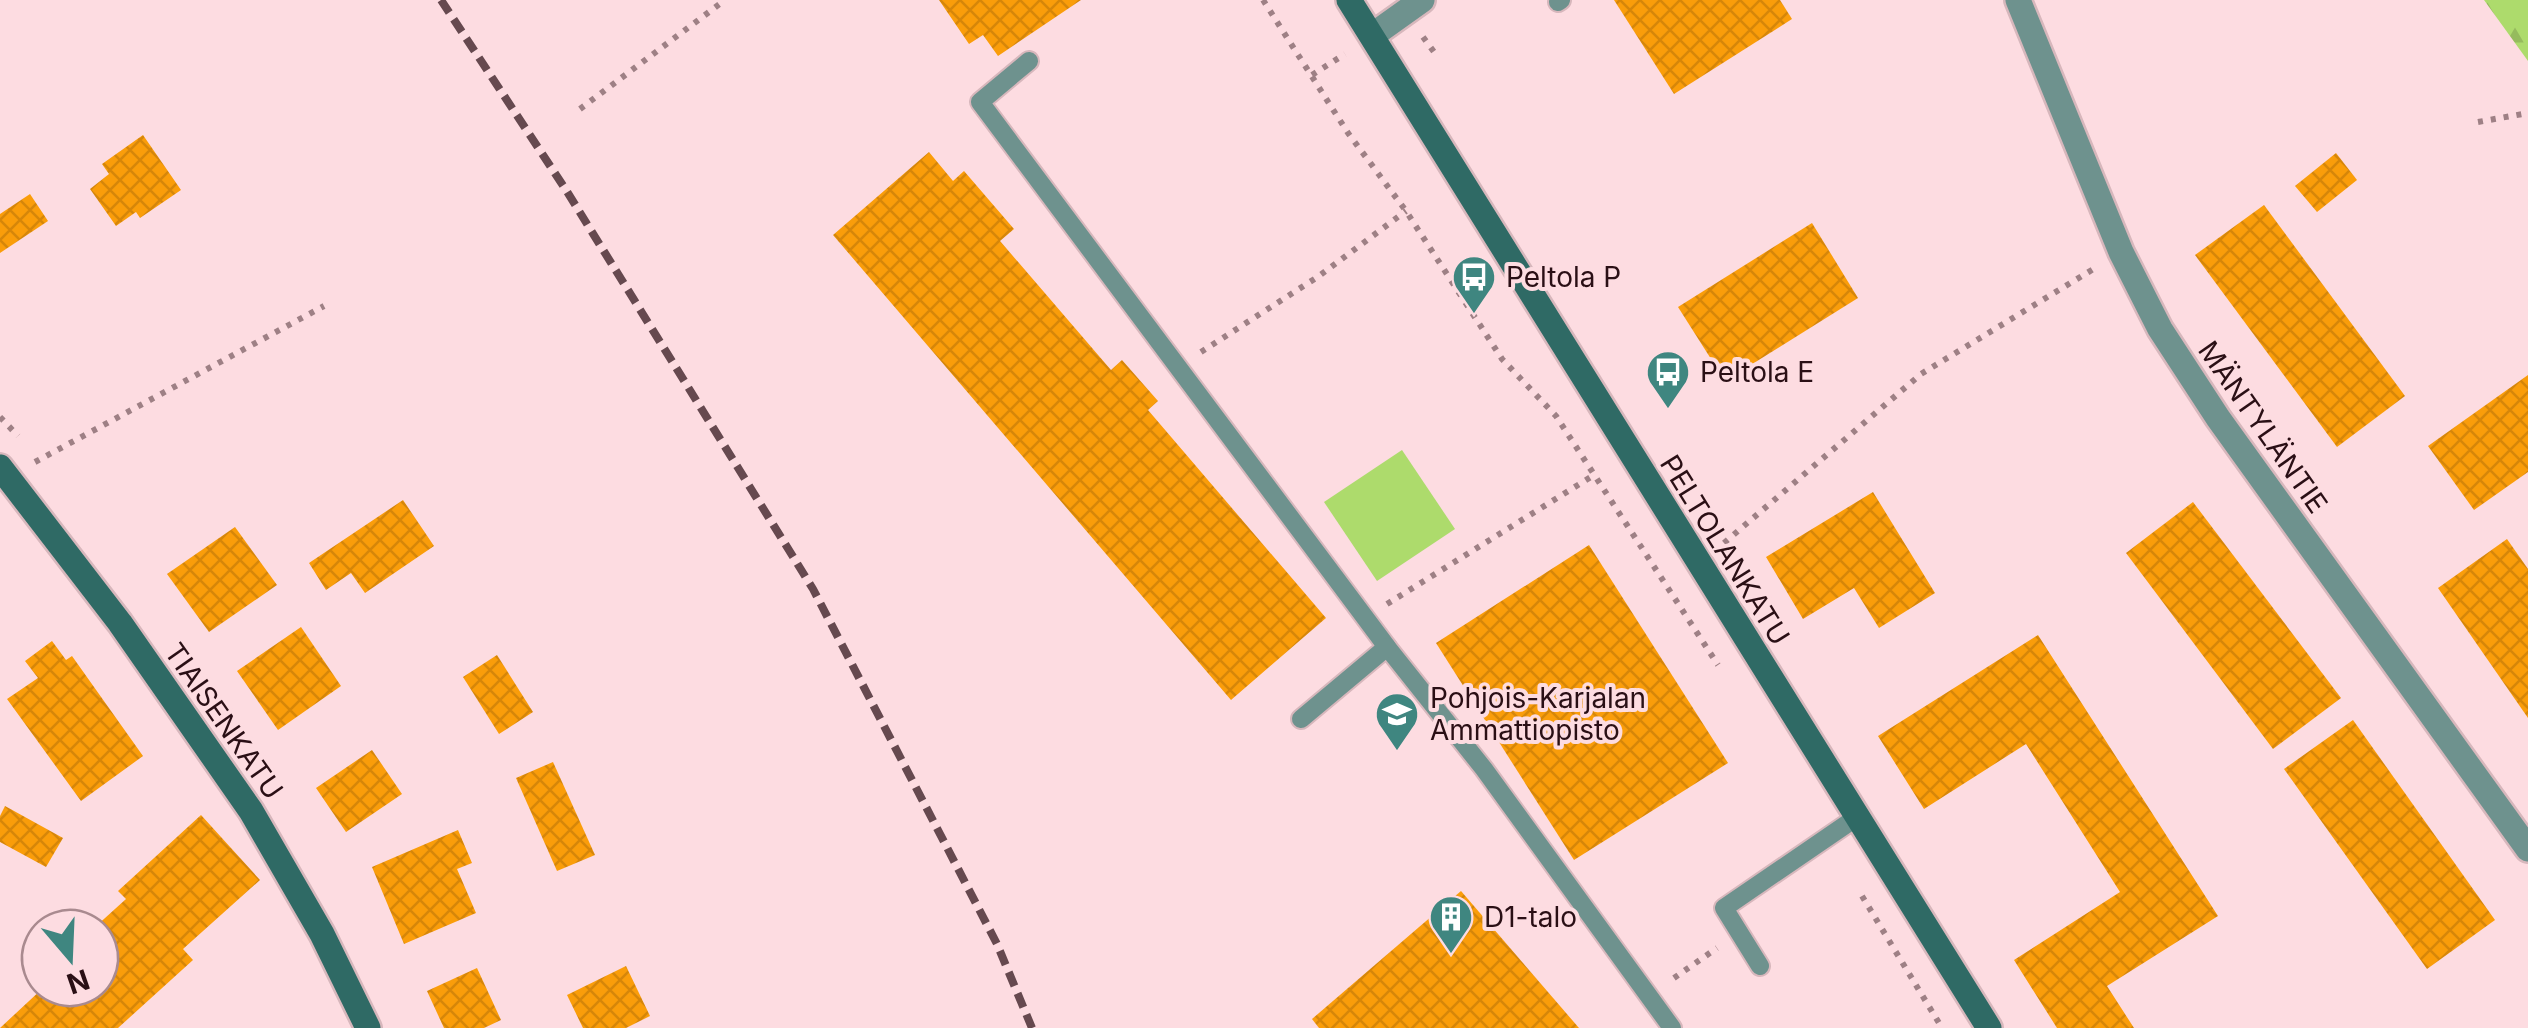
<svg xmlns="http://www.w3.org/2000/svg" width="2528" height="1028" viewBox="0 0 2528 1028" font-family="Inter,sans-serif">
  <style>
    .forest { fill: url(#forest-firs) }
    .park { fill: #addb6c }
    .building { fill: url(#building-cross-hatch) }
    .lines { fill: none; stroke-linecap: round; stroke-linejoin: round }
    .lane-casing { stroke: #d7b7bc; stroke-width: 22 }
    .street-casing { stroke: #d7b7bc; stroke-width: 30 }
    .secondary-casing { stroke: #d7b7bc; stroke-width: 30 }
    .path { stroke: #9e8085; stroke-width: 6; stroke-dasharray: 5 8; stroke-linecap: butt }
    .lane { stroke: #6e928e; stroke-width: 18 }
    .street { stroke: #6e928e; stroke-width: 25 }
    .secondary { stroke: #2f6a65; stroke-width: 25 }
    .rail { stroke: #66494f; stroke-width: 8; stroke-dasharray: 15 8; stroke-linecap: butt }
    .labels { text-anchor: middle; stroke-width: 8; stroke-linejoin: round; paint-order: stroke }
    .poi-label { font-size: 28px; fill: #2a0f15; stroke: #fddce1; text-anchor: start }
    .street-label { font-size: 28px; fill: #2a0f15; stroke: #fddce1 }
  </style>
  <defs>
    <pattern id="forest-firs" width="22" height="20" patternUnits="userSpaceOnUse" patternTransform="scale(2.5)"><rect width="22" height="20" fill="#addb6c"/><path d="M5 1l3.5 6h-7zM16 11l3.5 6h-7z" fill="#95bb5d"/></pattern>
    <pattern id="building-cross-hatch" width="8" height="8" patternUnits="userSpaceOnUse" patternTransform="scale(2.5)"><rect width="8" height="8" fill="#fa9d0a"/><path d="M0 0l8 8M0 8l8-8" fill="none" stroke="#d68609"/></pattern>
  </defs>
  <rect width="100%" height="100%" fill="#fddce1"/>
  <path class="forest" d="M 2484,0 L 2528,0 L 2528,61 Z"/>
  <path class="park" d="M 1402,450 L 1455,529 L 1377,581 L 1324,502 Z"/>
  <g class="building">
    <path d="M 939,0 L 1081,0 L 998,56 L 983,35 L 969,44 Z"/>
    <path d="M 1614,0 L 1780,0 L 1792,19 L 1674,94 Z"/>
    <path d="M 143,135 L 181,190 L 140,218 L 136,212 L 116,226 L 90,189 L 109,174 L 102,164 Z"/>
    <path d="M 929,152 L 953,181 L 964,171 L 1014,229 L 1000,241 L 1111,370 L 1122,360 L 1158,401 L 1148,410 L 1326,618 L 1231,700 L 833,235 Z"/>
    <path d="M 2336,153 L 2357,180 L 2317,212 L 2295,186 Z"/>
    <path d="M 30,194 L 48,221 L 0,253 L 0,214 Z"/>
    <path d="M 2264,205 L 2405,396 L 2337,447 L 2195,255 Z"/>
    <path d="M 1812,223 L 1858,298 L 1725,381 L 1678,307 Z"/>
    <path d="M 2528,375 L 2528,472 L 2474,510 L 2428,446 Z"/>
    <path d="M 1873,492 L 1935,593 L 1879,628 L 1854,588 L 1803,619 L 1766,557 Z"/>
    <path d="M 403,500 L 434,546 L 365,593 L 351,573 L 326,590 L 309,563 Z"/>
    <path d="M 2193,502 L 2341,698 L 2273,749 L 2126,553 Z"/>
    <path d="M 235,527 L 277,585 L 209,632 L 167,574 Z"/>
    <path d="M 2507,539 L 2528,569 L 2528,718 L 2438,588 Z"/>
    <path d="M 1589,545 L 1728,763 L 1574,860 L 1436,643 Z"/>
    <path d="M 301,627 L 341,686 L 278,730 L 237,671 Z"/>
    <path d="M 2038,635 L 2218,916 L 2107,986 L 2134,1028 L 2057,1028 L 2014,960 L 2120,892 L 2026,744 L 1924,809 L 1878,736 Z"/>
    <path d="M 52,641 L 66,660 L 72,656 L 143,756 L 81,801 L 7,699 L 38,678 L 25,661 Z"/>
    <path d="M 497,655 L 533,712 L 499,734 L 463,677 Z"/>
    <path d="M 2353,720 L 2495,920 L 2427,969 L 2284,769 Z"/>
    <path d="M 372,750 L 402,794 L 346,832 L 316,788 Z"/>
    <path d="M 553,762 L 595,855 L 557,871 L 516,778 Z"/>
    <path d="M 5,806 L 63,838 L 46,867 L 0,842 L 0,816 Z"/>
    <path d="M 201,815 L 260,880 L 183,949 L 193,960 L 118,1028 L 0,1028 L 43,988 L 100,988 L 100,928 L 94,928 L 126,899 L 118,891 Z"/>
    <path d="M 458,830 L 472,863 L 457,869 L 476,913 L 404,944 L 372,867 Z"/>
    <path d="M 1461,891 L 1579,1028 L 1319,1028 L 1312,1019 Z"/>
    <path d="M 626,966 L 650,1016 L 626,1028 L 583,1028 L 567,995 Z"/>
    <path d="M 477,968 L 501,1020 L 484,1028 L 444,1028 L 427,991 Z"/>
  </g>
  <g class="lines">
    <g class="lane-casing">
      <g id="lane">
        <path d="M 1558,2 L 1561,0"/>
        <path d="M 1029,61 L 980,102 L 1387,647 L 1484,769 L 1672,1028"/>
        <path d="M 1301,719 L 1387,647"/>
        <path d="M 1760,966 L 1724,908 L 1857,817"/>
      </g>
    </g>
    <g class="street-casing">
      <g id="street">
        <path d="M 2018,0 L 2121,252 L 2160,329 L 2218,418 L 2528,849"/>
        <path d="M 1373,35 L 1422,0"/>
      </g>
    </g>
    <g class="secondary-casing">
      <g id="secondary">
        <path d="M 1349,0 L 1989,1028"/>
        <path d="M 0,467 L 120,623 L 251,811 L 322,934 L 368,1028"/>
      </g>
    </g>
    <g class="path">
      <path d="M 1263,0 L 1348,133 L 1406,211 L 1502,359 L 1556,416 L 1718,665"/>
      <path d="M 1423,37 L 1437,56"/>
      <path d="M 1312,75 L 1345,54"/>
      <path d="M 580,109 L 725,0"/>
      <path d="M 2478,122 L 2528,113"/>
      <path d="M 1201,352 L 1319,276 L 1406,211"/>
      <path d="M 0,417 L 18,436"/>
      <path d="M 35,462 L 324,306"/>
      <path d="M 1724,543 L 1921,374 L 2095,268"/>
      <path d="M 1387,604 L 1594,475"/>
      <path d="M 1862,896 L 1942,1028"/>
      <path d="M 1674,978 L 1717,948"/>
    </g>
    <use href="#lane" class="lane"/>
    <use href="#street" class="street"/>
    <use href="#secondary" class="secondary"/>
    <path class="rail" d="M 441,0 L 566,190 L 813,589 L 997,944 L 1032,1028"/>
  </g>
  <defs>
    <g id="bus-pin" transform="scale(2.25)"><path d="M0 17L-7.5 6A9.5 9.5 0 1 1 7.5 6Z" fill="#3f8680" stroke="#fddce1"/><path d="M-5-6H5V4H4V6H2V4H-2V6H-4V4H-5ZM-3.5-4V0h7V-4ZM-3.5 1.2v1.5H-2V1.2ZM2 1.2v1.5H3.5V1.2Z" fill="#fff"/></g>
    <g id="school-pin" transform="scale(2.25)"><path d="M0 17L-7.5 6A9.5 9.5 0 1 1 7.5 6Z" fill="#3f8680" stroke="#fddce1"/><path d="M0-5L7-2L0 1L-7-2ZM-4 1L0 2.5L4 1V4Q0 6-4 4Z" fill="#fff"/></g>
    <g id="building-pin" transform="scale(2.25)"><path d="M0 17L-7.5 6A9.5 9.5 0 1 1 7.5 6Z" fill="#3f8680" stroke="#fddce1"/><path d="M-4-6H4V6H1V3H-1V6H-4ZM-2.5-4.3h1.7v1.8h-1.7ZM.8-4.3h1.7v1.8H.8ZM-2.5-1h1.7V.8h-1.7ZM.8-1h1.7V.8H.8Z" fill="#fff"/></g>
  </defs>
  <g fill-rule="evenodd">
    <use href="#bus-pin" x="1474" y="277"/>
    <use href="#bus-pin" x="1668" y="372"/>
    <use href="#school-pin" x="1397" y="714"/>
    <use href="#building-pin" x="1451" y="917"/>
  </g>
  <g class="labels">
    <g class="poi-label">
      <text x="1506" y="287">Peltola P</text>
      <text x="1700" y="382">Peltola E</text>
      <text x="1430" y="708">Pohjois-Karjalan<tspan x="1430" dy="32">Ammattiopisto</tspan></text>
      <text x="1484" y="927">D1-talo</text>
    </g>
    <g class="street-label">
      <text transform="translate(2263 427) rotate(55)" y="10">MÄNTYLÄNTIE</text>
      <text transform="translate(1725 550) rotate(58)" y="10">PELTOLANKATU</text>
      <text transform="translate(224 721) rotate(55)" y="10">TIAISENKATU</text>
    </g>
  </g>
  <g transform="translate(70 958) rotate(161)"><circle r="48" fill="#fddce1" stroke="#a98a8f" stroke-width="2.5"/>
  <path d="M0-8L18 38L0 25L-18 38Z" fill="#3f8680"/>
  <text y="-15" font-size="28" font-weight="bold" text-anchor="middle" fill="#2a0f15">N</text>
  </g>
</svg>
